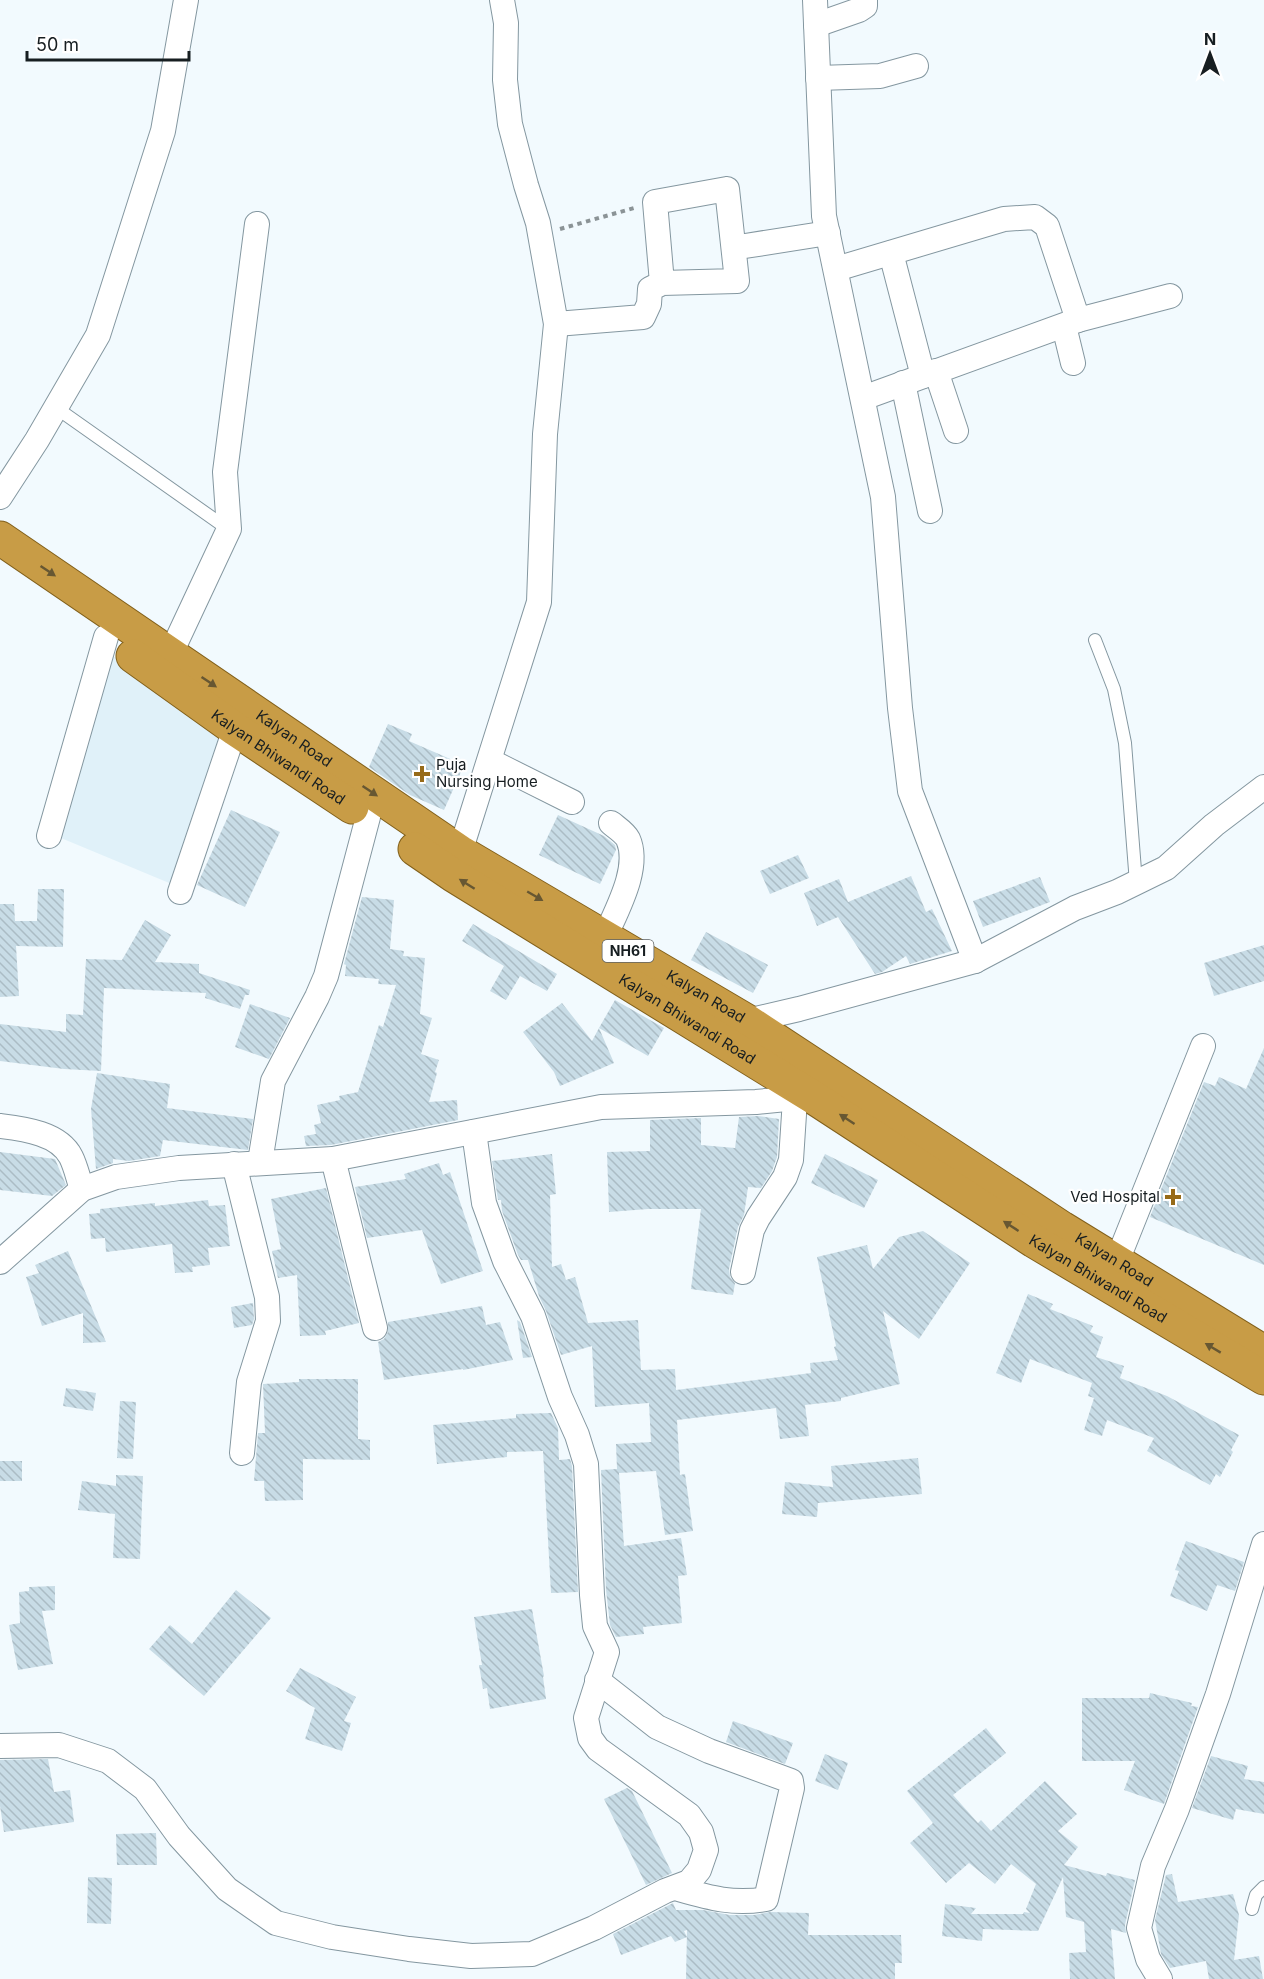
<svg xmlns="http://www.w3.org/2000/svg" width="1264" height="1979" viewBox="0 0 1264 1979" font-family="Inter,sans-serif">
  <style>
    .built { fill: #e0f1f9 }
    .building { fill: url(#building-back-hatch) }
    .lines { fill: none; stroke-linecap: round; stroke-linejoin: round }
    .service-casing { stroke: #8497a0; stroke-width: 14 }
    .minor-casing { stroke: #8497a0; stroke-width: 26 }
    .trunk-casing { stroke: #82601b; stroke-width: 35 }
    .path { stroke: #8b9396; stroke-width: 4; stroke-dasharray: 4.5 4.5; stroke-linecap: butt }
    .service { stroke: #fff; stroke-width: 12 }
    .minor { stroke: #fff; stroke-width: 24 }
    .trunk { stroke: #c89c46; stroke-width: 33 }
    .oneway { fill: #675732 }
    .poi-dot { fill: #976b19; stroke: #fff; stroke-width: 2 }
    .labels { text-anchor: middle; stroke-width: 4.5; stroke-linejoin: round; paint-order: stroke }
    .shield { fill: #fff; stroke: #5d6264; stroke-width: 1.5 }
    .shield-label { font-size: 14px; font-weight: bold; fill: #171e21 }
    .street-label { font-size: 15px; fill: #171e21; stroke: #fff }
    .poi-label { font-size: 15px; fill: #171e21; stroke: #fff; text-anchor: start }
  </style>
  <defs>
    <pattern id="building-back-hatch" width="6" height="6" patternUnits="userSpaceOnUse" patternTransform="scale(1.5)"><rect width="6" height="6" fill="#c8dce6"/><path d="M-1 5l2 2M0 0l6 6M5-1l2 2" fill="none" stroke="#abbcc5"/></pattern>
  </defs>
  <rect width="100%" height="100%" fill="#f2fafe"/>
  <path class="built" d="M 110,654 L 225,733 L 174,885 L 61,838 Z"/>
  <g class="building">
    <path d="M 388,724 L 412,734 L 409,741 L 464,765 L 444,810 L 410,795 L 369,767 Z"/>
    <path d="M 231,810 L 280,832 L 245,907 L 197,885 Z"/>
    <path d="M 558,815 L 604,836 L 615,845 L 616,850 L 600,884 L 539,855 Z"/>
    <path d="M 798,855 L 809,878 L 770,894 L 760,871 Z"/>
    <path d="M 911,876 L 926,912 L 932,909 L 952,951 L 910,964 L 906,956 L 882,972 L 875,974 L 838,917 L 817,926 L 804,893 L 839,879 L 848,902 Z"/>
    <path d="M 1040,877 L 1050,902 L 983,927 L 973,901 Z"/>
    <path d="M 38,889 L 64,889 L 63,947 L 16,946 L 19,996 L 0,997 L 0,904 L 14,904 L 15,921 L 37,921 Z"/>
    <path d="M 362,897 L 394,900 L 390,949 L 404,951 L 403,956 L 425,958 L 420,1014 L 432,1018 L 421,1054 L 439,1060 L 435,1072 L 437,1073 L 429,1102 L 457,1100 L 458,1120 L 331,1145 L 306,1146 L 304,1136 L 316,1134 L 314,1125 L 321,1123 L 317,1105 L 340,1100 L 339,1096 L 358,1092 L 379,1025 L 383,1027 L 396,985 L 378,984 L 379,979 L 345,976 L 346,965 L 344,964 Z"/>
    <path d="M 145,920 L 171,935 L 155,962 L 199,964 L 199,973 L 250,990 L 249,995 L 245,995 L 240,1009 L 205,998 L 206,993 L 104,988 L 101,1071 L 64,1069 L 0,1061 L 0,1024 L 66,1032 L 66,1014 L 83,1015 L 86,959 L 122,960 Z"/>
    <path d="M 473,924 L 557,974 L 547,991 L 520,976 L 506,1000 L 490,991 L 504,966 L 462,941 Z"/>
    <path d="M 706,932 L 768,965 L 753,993 L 691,960 Z"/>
    <path d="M 1264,945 L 1264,981 L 1214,996 L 1204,963 Z"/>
    <path d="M 615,1000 L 664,1028 L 648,1056 L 599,1028 Z"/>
    <path d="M 562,1003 L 592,1041 L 599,1028 L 614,1063 L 560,1086 L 554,1072 L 523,1032 Z"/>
    <path d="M 250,1004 L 290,1018 L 269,1059 L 235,1047 Z"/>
    <path d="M 1264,1048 L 1264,1265 L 1150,1217 L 1204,1082 L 1215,1086 L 1219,1077 L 1246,1089 Z"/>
    <path d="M 97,1073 L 170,1084 L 167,1108 L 253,1119 L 248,1150 L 163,1140 L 160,1156 L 129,1161 L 113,1159 L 113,1163 L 96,1169 L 91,1109 Z"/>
    <path d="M 758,1116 L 779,1119 L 777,1157 L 772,1171 L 761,1188 L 748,1187 L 744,1215 L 738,1227 L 729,1269 L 730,1277 L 735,1283 L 733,1295 L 691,1289 L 701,1209 L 648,1209 L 609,1212 L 607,1152 L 650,1151 L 650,1120 L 701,1118 L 701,1145 L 735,1148 L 739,1117 Z"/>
    <path d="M 0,1152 L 55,1159 L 66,1185 L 52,1196 L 0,1190 Z"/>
    <path d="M 552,1154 L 556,1194 L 550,1195 L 552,1267 L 561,1264 L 566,1280 L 575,1277 L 588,1323 L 638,1320 L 641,1370 L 675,1369 L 676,1390 L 811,1373 L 810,1363 L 838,1360 L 834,1347 L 836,1346 L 817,1257 L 867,1245 L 873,1269 L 899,1237 L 923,1231 L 970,1263 L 919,1339 L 883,1311 L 900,1384 L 841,1398 L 841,1401 L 805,1405 L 809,1436 L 780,1439 L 776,1408 L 677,1420 L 680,1475 L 685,1474 L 693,1531 L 665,1535 L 656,1471 L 619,1473 L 624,1546 L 681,1538 L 687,1575 L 678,1576 L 682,1623 L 643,1627 L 644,1634 L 616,1637 L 610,1625 L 606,1590 L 601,1470 L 617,1469 L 616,1444 L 651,1442 L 649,1403 L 595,1407 L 592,1346 L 561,1355 L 546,1311 L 539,1296 L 528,1260 L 521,1260 L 518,1255 L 502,1211 L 501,1200 L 498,1200 L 492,1161 Z"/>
    <path d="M 825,1154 L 878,1180 L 864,1208 L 811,1183 Z"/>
    <path d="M 439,1163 L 443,1175 L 450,1172 L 483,1271 L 441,1284 L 422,1230 L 367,1238 L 355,1187 L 406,1179 L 404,1174 Z"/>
    <path d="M 326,1188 L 359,1323 L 325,1331 L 326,1335 L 300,1336 L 297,1275 L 278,1278 L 272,1251 L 281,1249 L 271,1199 Z"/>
    <path d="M 208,1200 L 209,1206 L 225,1205 L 230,1246 L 208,1248 L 210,1265 L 192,1267 L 193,1272 L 175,1273 L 172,1244 L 106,1252 L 105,1238 L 91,1239 L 89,1214 L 100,1213 L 100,1209 L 155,1203 L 155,1206 Z"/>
    <path d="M 68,1251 L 89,1301 L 106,1342 L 83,1343 L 83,1313 L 42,1326 L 26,1277 L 39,1273 L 35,1265 Z"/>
    <path d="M 1028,1294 L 1053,1304 L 1050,1309 L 1093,1326 L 1090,1332 L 1103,1337 L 1096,1357 L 1124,1366 L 1120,1378 L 1167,1396 L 1239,1435 L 1231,1450 L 1233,1452 L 1220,1477 L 1216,1474 L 1210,1485 L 1147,1451 L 1154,1438 L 1107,1420 L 1102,1436 L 1084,1430 L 1094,1398 L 1088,1396 L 1092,1383 L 1030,1359 L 1021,1383 L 996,1373 Z"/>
    <path d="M 253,1303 L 254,1319 L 252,1325 L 234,1328 L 231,1307 Z"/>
    <path d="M 482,1306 L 486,1325 L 500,1322 L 513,1360 L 463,1370 L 463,1369 L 384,1380 L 378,1342 L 384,1339 L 388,1332 L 388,1322 Z"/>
    <path d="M 517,1320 L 520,1322 L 532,1357 L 523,1358 Z"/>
    <path d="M 299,1379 L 358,1379 L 358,1439 L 370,1440 L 370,1460 L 303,1459 L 303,1500 L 265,1501 L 264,1481 L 254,1481 L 258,1433 L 265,1433 L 263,1384 L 299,1382 Z"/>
    <path d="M 66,1388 L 96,1393 L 93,1411 L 63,1406 Z"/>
    <path d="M 120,1401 L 136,1402 L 133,1459 L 117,1458 Z"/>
    <path d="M 551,1413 L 558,1428 L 559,1460 L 570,1459 L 572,1466 L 578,1592 L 551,1593 L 543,1451 L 507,1452 L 507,1457 L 437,1464 L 433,1425 L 516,1418 L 516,1414 Z"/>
    <path d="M 918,1458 L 922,1494 L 818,1503 L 817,1517 L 782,1514 L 785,1482 L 833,1487 L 831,1466 Z"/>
    <rect x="0" y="1461" width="22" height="20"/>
    <path d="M 116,1475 L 143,1476 L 140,1559 L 113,1558 L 115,1514 L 78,1510 L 82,1481 L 116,1486 Z"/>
    <path d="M 1186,1541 L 1244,1562 L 1235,1591 L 1217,1585 L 1207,1611 L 1170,1596 L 1179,1571 L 1175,1570 Z"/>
    <path d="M 55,1586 L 55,1610 L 42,1611 L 53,1664 L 18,1670 L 9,1625 L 20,1623 L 19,1592 L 29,1591 L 29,1587 Z"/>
    <path d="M 236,1590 L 271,1618 L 204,1696 L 149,1649 L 170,1625 L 192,1644 Z"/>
    <path d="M 532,1609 L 544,1676 L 543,1677 L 546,1699 L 490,1709 L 487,1688 L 483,1689 L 479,1665 L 482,1665 L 474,1617 Z"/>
    <path d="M 300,1668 L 356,1697 L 344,1721 L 351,1723 L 342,1751 L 305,1739 L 315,1708 L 286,1691 Z"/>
    <path d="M 1150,1693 L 1192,1703 L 1191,1706 L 1198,1707 L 1164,1804 L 1124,1790 L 1135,1761 L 1082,1761 L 1082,1698 L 1149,1698 Z"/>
    <path d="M 733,1721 L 793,1743 L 785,1764 L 726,1742 Z"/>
    <path d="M 986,1728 L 1006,1753 L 953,1795 L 978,1823 L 981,1820 L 991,1831 L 1045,1781 L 1077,1814 L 1058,1831 L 1078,1847 L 1064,1865 L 1106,1876 L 1107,1873 L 1135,1880 L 1125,1925 L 1126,1933 L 1111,1929 L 1115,1979 L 1070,1979 L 1069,1953 L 1086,1952 L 1084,1922 L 1066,1917 L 1063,1877 L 1038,1931 L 983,1929 L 982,1941 L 942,1936 L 945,1904 L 976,1908 L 971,1914 L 1023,1914 L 1024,1912 L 1030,1913 L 1026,1909 L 1036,1884 L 1011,1864 L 995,1884 L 969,1863 L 946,1883 L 910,1843 L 933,1823 L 907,1791 Z"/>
    <path d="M 825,1754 L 848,1763 L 838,1790 L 815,1781 Z"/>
    <path d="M 1211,1756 L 1248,1766 L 1244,1779 L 1264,1782 L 1264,1814 L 1236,1809 L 1233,1820 L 1192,1808 Z"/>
    <path d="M 48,1759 L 54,1792 L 70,1790 L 74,1822 L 4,1832 L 0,1806 L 0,1760 Z"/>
    <path d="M 627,1788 L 632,1791 L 672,1873 L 646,1885 L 604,1799 Z"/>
    <path d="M 156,1833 L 157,1865 L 117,1865 L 116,1834 Z"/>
    <path d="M 1172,1874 L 1178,1902 L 1233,1894 L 1239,1915 L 1234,1960 L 1259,1956 L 1263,1979 L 1209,1979 L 1206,1961 L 1170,1968 L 1161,1954 L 1155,1920 L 1166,1875 Z"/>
    <path d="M 88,1877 L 112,1878 L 111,1924 L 87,1923 Z"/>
    <path d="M 673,1903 L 676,1910 L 703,1910 L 730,1915 L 754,1915 L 770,1912 L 809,1913 L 808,1935 L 901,1935 L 902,1963 L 895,1963 L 895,1979 L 686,1979 L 687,1930 L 684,1931 L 687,1937 L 675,1942 L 671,1936 L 621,1955 L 613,1934 Z"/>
  </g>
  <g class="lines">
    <g class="service-casing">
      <g id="service">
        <path d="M 55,407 L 228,529"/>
        <path d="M 1095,640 L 1114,689 L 1125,743 L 1136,883"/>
        <path d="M 1252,1909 L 1256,1895 L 1264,1887"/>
      </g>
    </g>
    <g class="minor-casing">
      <g id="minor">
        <path d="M 815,0 L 824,216 L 883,497 L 900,708 L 910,791 L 975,961"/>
        <path d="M 816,25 L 859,10 L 865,6 L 865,0"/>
        <path d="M 818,78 L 880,76 L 916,66"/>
        <path d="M 745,246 L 828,233"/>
        <path d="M 891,253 L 923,376"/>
        <path d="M 836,269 L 1004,219 L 1035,217 L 1047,226 L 1078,320 L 863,398"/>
        <path d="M 1078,320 L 1170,296"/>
        <path d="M 556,324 L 643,317 L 649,304 L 650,289 L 662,283 L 737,281 L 727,189 L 655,202 L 662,283"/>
        <path d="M 1064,326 L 1073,363"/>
        <path d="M 936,371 L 956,431"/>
        <path d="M 903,383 L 930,511"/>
        <path d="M 0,497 L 37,440 L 98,335 L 163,131 L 186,0"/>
        <path d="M 170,655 L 229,529 L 225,472 L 257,224"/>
        <path d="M 490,761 L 572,802"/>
        <path d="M 49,836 L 106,637"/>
        <path d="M 460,852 L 539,602 L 545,434 L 556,324 L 538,223 L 526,185 L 510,124 L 505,80 L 506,23 L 502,0"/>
        <path d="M 180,892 L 235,729"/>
        <path d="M 605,937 C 616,911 641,868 628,839 C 625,833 617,828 611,823"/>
        <path d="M 747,1021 L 799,1009 L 975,961 L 1075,908 L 1117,892 L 1166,868 L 1214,825 L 1264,787"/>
        <path d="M 0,1126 C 24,1129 59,1133 71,1157 C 76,1167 78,1178 82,1189"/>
        <path d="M 333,1159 L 375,1328"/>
        <path d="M 260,1162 L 273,1081 L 317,997 L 326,976 L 368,817"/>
        <path d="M 234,1164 L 267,1297 L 268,1321 L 249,1382 L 242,1453"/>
        <path d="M 1117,1261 L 1203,1046"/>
        <path d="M 0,1262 L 82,1189 L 116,1177 L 179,1168 L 333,1159 L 601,1107 L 756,1102 L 817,1096"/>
        <path d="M 743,1272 L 752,1230 L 758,1218 L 785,1177 L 791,1160 L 795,1099"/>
        <path d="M 597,1680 L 657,1727 L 709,1751 L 791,1781 L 792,1788 L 766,1899 C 732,1905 707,1897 675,1888"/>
        <path d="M 0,1746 L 59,1745 L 108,1761 L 145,1789 L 179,1836 L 227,1889 L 276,1923 L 332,1937 L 409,1949 L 471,1956 L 532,1954 L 594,1928 L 665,1891 L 689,1882 L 699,1870 L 706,1850 L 701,1832 L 689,1815 L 598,1749 L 590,1738 L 586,1718 L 607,1652 L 595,1626 L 592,1595 L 586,1464 L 577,1435 L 560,1397 L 533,1316 L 505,1261 L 484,1203 L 474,1132"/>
        <path d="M 1160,1979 L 1148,1959 L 1139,1928 L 1153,1866 L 1177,1809 L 1218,1694 L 1264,1544"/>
      </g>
    </g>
    <g class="trunk-casing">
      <g id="trunk">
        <path id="s1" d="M 0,538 L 460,852 L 747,1021 L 1062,1228 L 1264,1352"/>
        <path id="s2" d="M 133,656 L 235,729 L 352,807"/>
        <path id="s3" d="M 415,849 L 453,875 L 813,1097 L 1034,1241 L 1264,1378"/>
      </g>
    </g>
    <path class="path" d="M 560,229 L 634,208"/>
    <use href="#service" class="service"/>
    <use href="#minor" class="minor"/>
    <use href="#trunk" class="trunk"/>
  </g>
  <defs><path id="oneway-solid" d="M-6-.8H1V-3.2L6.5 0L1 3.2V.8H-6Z" transform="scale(1.5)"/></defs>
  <g class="oneway">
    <use href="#oneway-solid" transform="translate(48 571) rotate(34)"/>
    <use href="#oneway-solid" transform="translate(209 682) rotate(34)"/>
    <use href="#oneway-solid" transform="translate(370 791) rotate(34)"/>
    <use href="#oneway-solid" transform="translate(467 884) rotate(-148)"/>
    <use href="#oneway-solid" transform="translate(535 896) rotate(30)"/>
    <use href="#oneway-solid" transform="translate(847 1119) rotate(-147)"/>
    <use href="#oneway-solid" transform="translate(1011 1226) rotate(-147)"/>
    <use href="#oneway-solid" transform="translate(1213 1348) rotate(-149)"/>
  </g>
  <g class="poi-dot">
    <path d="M419 765h6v6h6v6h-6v6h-6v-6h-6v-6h6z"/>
    <path d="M1170 1188h6v6h6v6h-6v6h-6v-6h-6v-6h6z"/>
  </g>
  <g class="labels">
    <rect class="shield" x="602.5" y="940" width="51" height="22" rx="4.5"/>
    <g class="shield-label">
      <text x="628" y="956">NH61</text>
    </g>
    <g class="street-label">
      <text dy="5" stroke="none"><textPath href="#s1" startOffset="356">Kalyan Road</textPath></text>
      <text dy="5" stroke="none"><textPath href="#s2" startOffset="177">Kalyan Bhiwandi Road</textPath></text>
      <text dy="5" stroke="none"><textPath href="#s1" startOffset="842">Kalyan Road</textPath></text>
      <text dy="5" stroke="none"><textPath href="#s3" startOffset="321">Kalyan Bhiwandi Road</textPath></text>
      <text dy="5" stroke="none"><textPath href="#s1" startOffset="1328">Kalyan Road</textPath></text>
      <text dy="5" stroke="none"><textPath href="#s3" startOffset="807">Kalyan Bhiwandi Road</textPath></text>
    </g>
    <g class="poi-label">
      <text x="436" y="770">Puja<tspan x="436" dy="17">Nursing Home</tspan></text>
      <text x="1160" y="1202" text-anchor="end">Ved Hospital</text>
    </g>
  </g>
  <g transform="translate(1210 54)" stroke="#ffffff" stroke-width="4.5" paint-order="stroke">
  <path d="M0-4.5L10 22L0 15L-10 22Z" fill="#171e21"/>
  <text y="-9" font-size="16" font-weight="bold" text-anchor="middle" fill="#171e21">N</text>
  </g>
  <path d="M27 51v9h162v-9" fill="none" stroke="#171e21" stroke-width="3"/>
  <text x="36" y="51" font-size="18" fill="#171e21" stroke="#ffffff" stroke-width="4.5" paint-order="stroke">50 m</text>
</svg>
